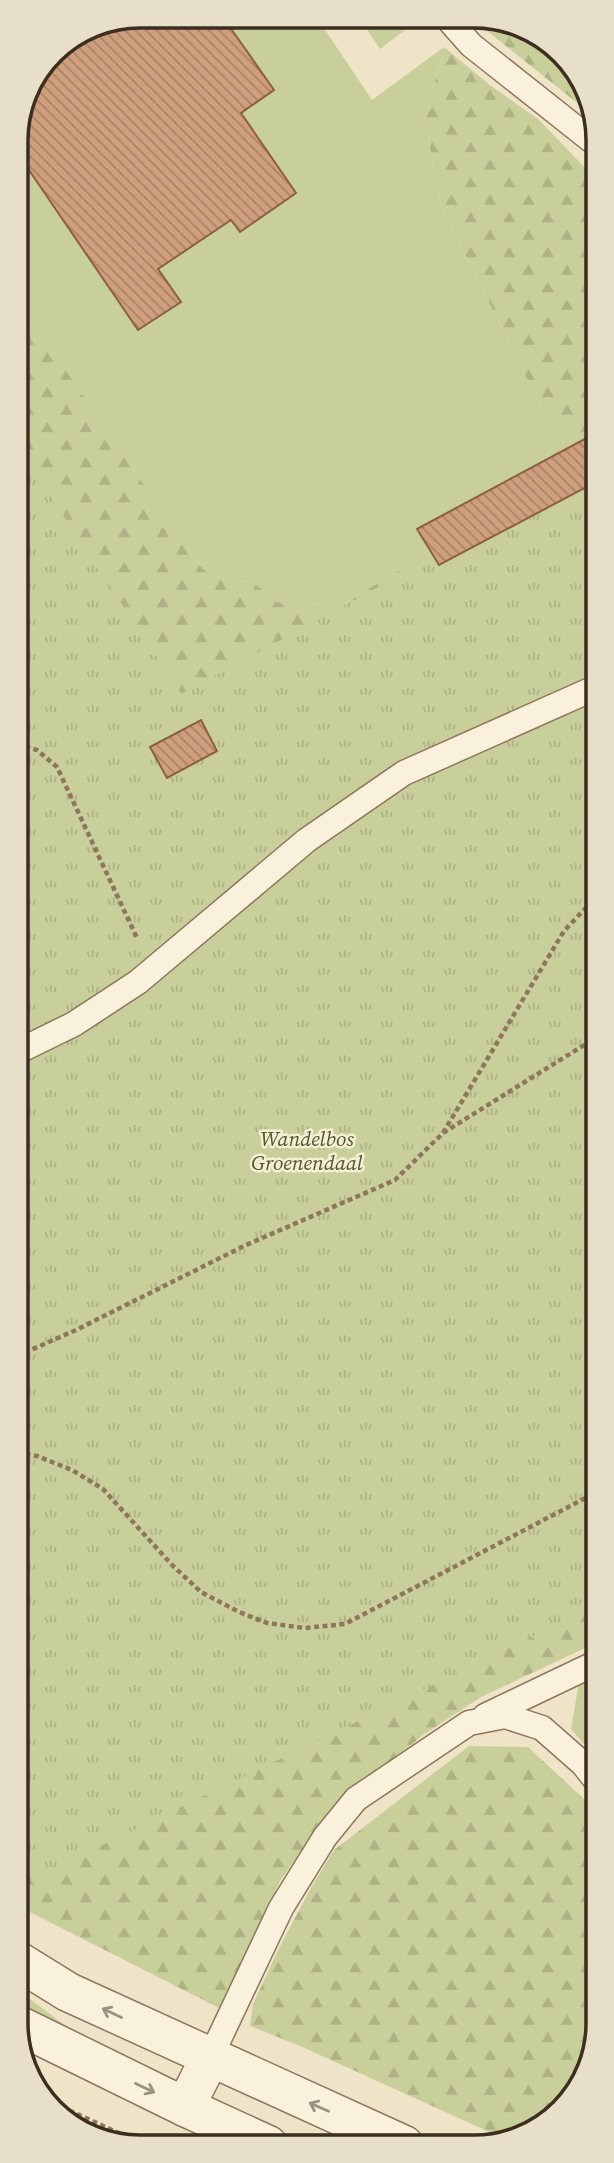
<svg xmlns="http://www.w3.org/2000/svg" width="614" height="2163" viewBox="0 0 614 2163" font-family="'Source Serif 4',serif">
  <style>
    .grass { fill: #c9cf9b }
    .forest { fill: url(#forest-firs) }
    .park { fill: url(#park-tufts) }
    .building { fill: url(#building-back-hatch); stroke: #8d5f41; stroke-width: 2 }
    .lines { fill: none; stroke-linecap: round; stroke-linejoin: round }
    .service-casing { stroke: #8d765c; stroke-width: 27 }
    .minor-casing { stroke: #8d765c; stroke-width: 41 }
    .tertiary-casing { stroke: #8d765c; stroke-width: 41 }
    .path { stroke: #8d765c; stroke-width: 4.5; stroke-dasharray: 5 3.5; stroke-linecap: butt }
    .service { stroke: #faf1dc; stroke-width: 24 }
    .minor { stroke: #faf1dc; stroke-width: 38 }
    .tertiary { stroke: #faf1dc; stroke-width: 38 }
    .oneway { stroke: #9c907e }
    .labels { text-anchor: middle; stroke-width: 5; stroke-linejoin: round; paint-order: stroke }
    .park-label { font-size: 21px; font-style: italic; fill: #4d5a26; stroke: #f7eed8 }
    .rim { fill: none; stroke: #3d2e20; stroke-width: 3.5 }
  </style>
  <defs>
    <pattern id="forest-firs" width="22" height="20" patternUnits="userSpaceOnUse" patternTransform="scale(1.75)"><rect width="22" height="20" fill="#c9cf9b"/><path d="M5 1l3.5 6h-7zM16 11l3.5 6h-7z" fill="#aeb285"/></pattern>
    <pattern id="park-tufts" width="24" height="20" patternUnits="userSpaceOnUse" patternTransform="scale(1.75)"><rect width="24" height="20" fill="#c9cf9b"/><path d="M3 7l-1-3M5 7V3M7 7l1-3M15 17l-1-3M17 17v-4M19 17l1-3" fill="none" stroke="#aeb285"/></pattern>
    <pattern id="building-back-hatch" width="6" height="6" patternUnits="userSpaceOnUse" patternTransform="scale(1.75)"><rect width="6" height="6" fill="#cf9f7d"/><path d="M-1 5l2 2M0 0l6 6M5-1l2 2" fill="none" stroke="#a98266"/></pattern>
  </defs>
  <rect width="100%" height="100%" fill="#f0e4c8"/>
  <g class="grass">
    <path d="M 418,20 L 380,49 L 361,21 Z"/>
    <path d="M 319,21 L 372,100 L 444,47 L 425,121 L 441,206 L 554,433 L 571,426 L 588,457 L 435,544 L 418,559 L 338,607 L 294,607 L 277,602 L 253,582 L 235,581 L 211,576 L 197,563 L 16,297 L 16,132 L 52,52 L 93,25 Z"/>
    <path d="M 598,1673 L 598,1761 L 571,1729 L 579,1682 Z"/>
    <path d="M 18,1990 L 95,2048 L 18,2010 Z"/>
  </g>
  <g class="forest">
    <path d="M 499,18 L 562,52 L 596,118 L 472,19 Z"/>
    <path d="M 444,47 L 491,86 L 538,119 L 596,179 L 597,674 L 17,1037 L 16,297 L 197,563 L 211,576 L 235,581 L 253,582 L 277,602 L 294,607 L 338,607 L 418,559 L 435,544 L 588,457 L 571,427 L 554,433 L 441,206 L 425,121 Z"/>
    <path d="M 597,1131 L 598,1642 L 481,1697 L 423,1735 L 323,1820 L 280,1881 L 248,1953 L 219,2008 L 18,1906 L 17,1491 L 36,1484 Z"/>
    <path d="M 469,1746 L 528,1747 L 598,1812 L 598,2031 L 568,2105 L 507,2140 L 300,2046 L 250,2026 L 253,2004 L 278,1950 L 312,1886 L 334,1850 Z"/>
  </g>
  <path class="park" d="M 16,444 L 181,694 L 596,469 L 598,1609 L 567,1620 L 18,1886 Z"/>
  <g class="building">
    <path d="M 227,23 L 274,90 L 241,113 L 296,193 L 240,232 L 231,220 L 158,269 L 181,302 L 138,330 L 16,151 L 16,132 L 52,52 L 93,25 Z"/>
    <path d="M 596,433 L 596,482 L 439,565 L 417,529 Z"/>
    <path d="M 201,720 L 217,751 L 167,778 L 150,747 Z"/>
  </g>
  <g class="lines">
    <g class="service-casing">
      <g id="service">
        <path d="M 448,19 L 471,45 L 596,144"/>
        <path d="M 17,1052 L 74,1024 L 138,982 L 307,840 L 404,773 L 597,687"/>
        <path d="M 485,1716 L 598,1662"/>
        <path d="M 210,2058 L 281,1908 L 325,1837 L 356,1799 L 469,1723 L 505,1716 L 542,1728 L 583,1764 L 598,1783"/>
      </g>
    </g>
    <g class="minor-casing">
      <path id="minor" d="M 185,2107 L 210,2058"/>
    </g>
    <g class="tertiary-casing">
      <g id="tertiary">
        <path d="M 18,1961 L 68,1992 L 404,2145"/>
        <path d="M 18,2025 L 185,2107 L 268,2145"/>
      </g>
    </g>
    <g class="path">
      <path d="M 17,744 L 37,750 L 57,767 L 137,938"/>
      <path d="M 443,1133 L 564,931 L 597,896"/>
      <path d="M 17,1356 L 76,1330 L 246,1245 L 395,1180 L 443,1133 L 597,1037"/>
      <path d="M 17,1453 L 37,1456 L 72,1470 L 103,1489 L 172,1565 L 201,1592 L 239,1612 L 267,1623 L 305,1628 L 345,1624 L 597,1492"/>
      <path d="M 46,2100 L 145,2145"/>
      <path d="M 447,2139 L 459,2145"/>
    </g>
    <use href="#service" class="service"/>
    <use href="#minor" class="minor"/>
    <use href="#tertiary" class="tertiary"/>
  </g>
  <defs><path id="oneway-shaft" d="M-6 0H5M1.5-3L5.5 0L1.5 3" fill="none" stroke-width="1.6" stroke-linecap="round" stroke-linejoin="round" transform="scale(1.75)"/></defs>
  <g class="oneway">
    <use href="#oneway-shaft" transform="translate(112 2013) rotate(-155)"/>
    <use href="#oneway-shaft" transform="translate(145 2088) rotate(26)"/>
    <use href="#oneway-shaft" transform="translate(319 2107) rotate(-156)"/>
  </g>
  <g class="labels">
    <g class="park-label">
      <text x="307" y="1146">Wandelbos<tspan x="307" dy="24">Groenendaal</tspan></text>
    </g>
  </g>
  <path d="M0 0H614V2163H0ZM140 28H474A112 112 0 0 1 586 140V2023A112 112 0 0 1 474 2135H140A112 112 0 0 1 28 2023V140A112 112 0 0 1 140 28Z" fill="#e8dfc9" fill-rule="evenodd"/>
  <path class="rim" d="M140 28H474A112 112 0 0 1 586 140V2023A112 112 0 0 1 474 2135H140A112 112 0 0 1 28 2023V140A112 112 0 0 1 140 28Z"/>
</svg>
